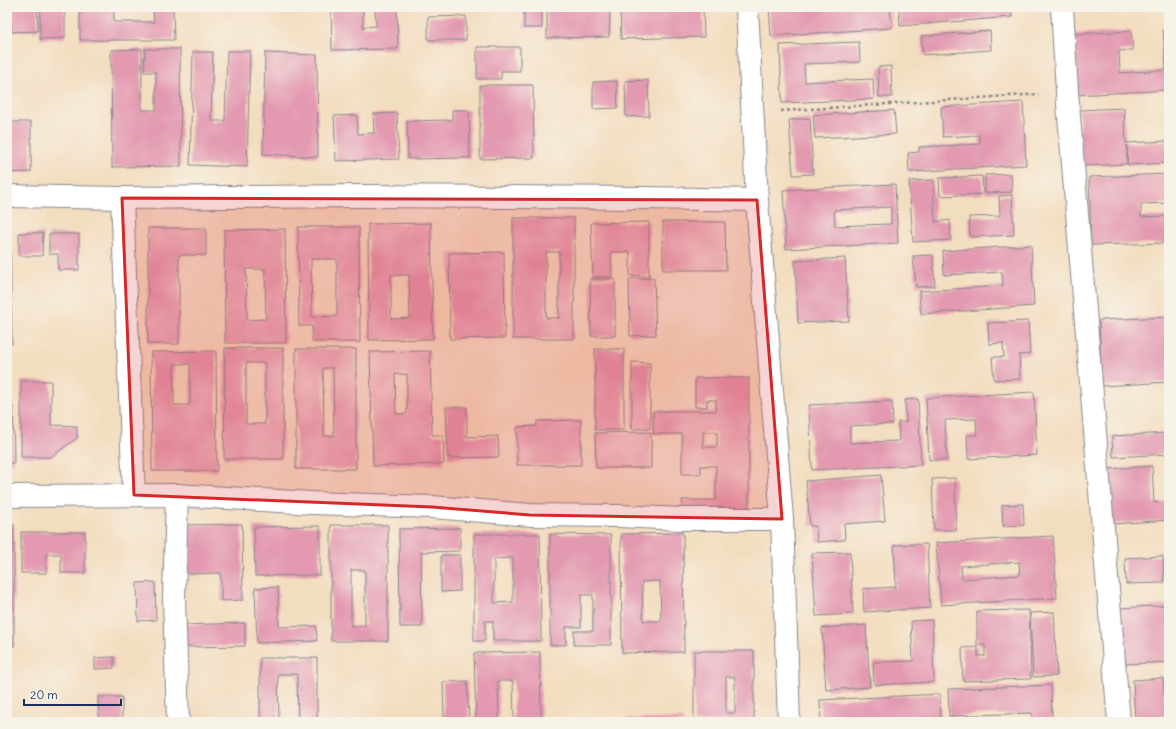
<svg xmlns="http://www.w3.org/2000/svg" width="1176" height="729" viewBox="0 0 1176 729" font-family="Delius,sans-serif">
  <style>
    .building { fill: #e399b0; fill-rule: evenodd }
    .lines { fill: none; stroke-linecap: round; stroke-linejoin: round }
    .street-casing { stroke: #87868e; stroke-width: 24 }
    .path { stroke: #87868e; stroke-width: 2.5; stroke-dasharray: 3 3; stroke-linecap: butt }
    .street { stroke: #fff; stroke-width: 22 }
    .marked { fill: #d62828; fill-opacity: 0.2; stroke: #d62828; stroke-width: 3; stroke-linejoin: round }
  </style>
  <rect width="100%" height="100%" fill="#f7f3e8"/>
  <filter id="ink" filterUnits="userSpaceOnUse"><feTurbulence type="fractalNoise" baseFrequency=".025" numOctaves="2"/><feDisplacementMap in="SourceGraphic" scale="8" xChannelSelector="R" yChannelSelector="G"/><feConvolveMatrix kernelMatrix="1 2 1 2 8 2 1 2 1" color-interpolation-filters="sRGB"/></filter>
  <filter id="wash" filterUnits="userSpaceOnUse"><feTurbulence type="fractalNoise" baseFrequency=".012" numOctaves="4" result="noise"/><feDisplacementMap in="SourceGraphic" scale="16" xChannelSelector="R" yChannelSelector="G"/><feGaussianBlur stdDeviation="0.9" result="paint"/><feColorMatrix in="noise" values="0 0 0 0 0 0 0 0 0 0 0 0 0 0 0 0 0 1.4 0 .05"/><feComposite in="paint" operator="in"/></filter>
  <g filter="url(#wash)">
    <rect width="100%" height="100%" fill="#f3ddbf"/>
    <g id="blocks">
      <g class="building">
        <path d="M 10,7 L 37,7 L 38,31 L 11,32 Z"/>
        <path d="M 40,7 L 65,7 L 65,38 L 40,39 Z"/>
        <path d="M 80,7 L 114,7 L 114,22 L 154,22 L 153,7 L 173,7 L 174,40 L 80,40 Z"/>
        <path d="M 331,7 L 363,7 L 363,27 L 376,26 L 375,7 L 397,7 L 398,49 L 332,50 Z"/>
        <rect x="524" y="7" width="18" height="21"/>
        <path d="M 547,7 L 610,7 L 609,37 L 547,38 Z"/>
        <path d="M 620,7 L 703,7 L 704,37 L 621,39 Z"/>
        <path d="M 769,7 L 890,7 L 892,28 L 771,36 Z"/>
        <path d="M 899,7 L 1011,7 L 1012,17 L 900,26 Z"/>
        <path d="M 466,16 L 466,40 L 428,40 L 428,17 Z"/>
        <path d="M 1163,29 L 1169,29 L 1169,90 L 1076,95 L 1072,34 L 1131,31 L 1133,50 L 1119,51 L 1120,73 L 1166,70 Z"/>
        <path d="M 990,31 L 991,50 L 923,55 L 921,36 Z"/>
        <path d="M 859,42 L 860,62 L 804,64 L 805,82 L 873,79 L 874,99 L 782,103 L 780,45 Z"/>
        <path d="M 477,47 L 520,47 L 520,71 L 501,71 L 501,79 L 477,79 Z"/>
        <path d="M 142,49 L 142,110 L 156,110 L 156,72 L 144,72 L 145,49 L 180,49 L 181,166 L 112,167 L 111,50 Z"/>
        <path d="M 227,51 L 250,51 L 247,167 L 190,165 L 193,52 L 213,52 L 211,121 L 225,121 Z"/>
        <path d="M 265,53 L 317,55 L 318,157 L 263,154 Z"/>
        <path d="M 891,66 L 892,97 L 879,97 L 878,67 Z"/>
        <path d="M 648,80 L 649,116 L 626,117 L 625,81 Z"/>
        <path d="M 617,81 L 618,108 L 593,109 L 593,82 Z"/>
        <path d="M 480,85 L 533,85 L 534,158 L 480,159 Z"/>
        <path d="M 1023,102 L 1026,165 L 909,172 L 908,153 L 919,152 L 919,147 L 980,144 L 979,135 L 943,137 L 941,107 Z"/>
        <path d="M 1124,108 L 1126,143 L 1169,141 L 1169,163 L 1128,165 L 1127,145 L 1127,164 L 1082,166 L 1079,110 Z"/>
        <path d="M 452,110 L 469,110 L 470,158 L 408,159 L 407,121 L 452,120 Z"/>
        <path d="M 894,110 L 896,134 L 815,138 L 813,115 Z"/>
        <path d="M 397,113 L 399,159 L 336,161 L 334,116 L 357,115 L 358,134 L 374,133 L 373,114 Z"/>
        <path d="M 810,118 L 813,174 L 793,175 L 789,120 Z"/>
        <path d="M 7,122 L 31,122 L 31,172 L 7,173 Z"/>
        <path d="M 1011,174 L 1012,192 L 985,193 L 985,175 Z"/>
        <path d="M 1169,174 L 1169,203 L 1141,204 L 1141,217 L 1169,216 L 1169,243 L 1091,245 L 1089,177 Z"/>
        <path d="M 982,176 L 983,194 L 940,196 L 939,178 Z"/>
        <path d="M 933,180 L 935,222 L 950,220 L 951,240 L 913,242 L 909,181 Z"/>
        <path d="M 895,184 L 898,243 L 786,249 L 783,190 ZM 891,207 L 891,224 L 835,226 L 834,210 Z"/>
        <path d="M 1012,195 L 1014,235 L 970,237 L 969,217 L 1000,216 L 999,196 Z"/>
        <path d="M 513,218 L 574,218 L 574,339 L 513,339 ZM 546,252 L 559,252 L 559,318 L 546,318 Z"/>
        <path d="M 649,222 L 649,276 L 630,276 L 630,252 L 611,252 L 612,277 L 593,277 L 591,223 Z"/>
        <path d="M 663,222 L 725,222 L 726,270 L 663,270 Z"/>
        <path d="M 431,223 L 433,339 L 369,340 L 368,224 ZM 391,275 L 409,275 L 410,318 L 391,319 Z"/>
        <path d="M 7,226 L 10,226 L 12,344 L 7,344 Z"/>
        <path d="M 298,227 L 359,227 L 360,342 L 312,342 L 312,326 L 299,326 ZM 311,259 L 337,259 L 337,316 L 312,317 Z"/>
        <path d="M 148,228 L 206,228 L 206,255 L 179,255 L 179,344 L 148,344 Z"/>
        <path d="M 285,229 L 286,343 L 225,343 L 224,230 ZM 246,269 L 265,269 L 266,319 L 247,320 Z"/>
        <path d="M 19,233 L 43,233 L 42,256 L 19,256 Z"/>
        <path d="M 49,234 L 79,234 L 79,270 L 58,270 L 58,254 L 49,254 Z"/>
        <path d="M 1031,245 L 1034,306 L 921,314 L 919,291 L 1003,286 L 1002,272 L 944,275 L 943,251 Z"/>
        <path d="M 504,252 L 505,338 L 450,339 L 449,253 Z"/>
        <path d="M 933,255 L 935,286 L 916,287 L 913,256 Z"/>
        <path d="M 845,258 L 849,321 L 798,323 L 795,261 Z"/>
        <path d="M 654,278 L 656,335 L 630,336 L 629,279 Z"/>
        <path d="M 590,279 L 615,279 L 615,336 L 591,336 Z"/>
        <path d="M 1169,317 L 1169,382 L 1102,386 L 1099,320 Z"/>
        <path d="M 1028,321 L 1030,354 L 1019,355 L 1020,379 L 994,380 L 992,357 L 1004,357 L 1003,343 L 989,344 L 988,323 Z"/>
        <path d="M 225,348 L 283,348 L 283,459 L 224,459 ZM 246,363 L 265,363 L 265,424 L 246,424 Z"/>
        <path d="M 296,349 L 356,349 L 356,469 L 296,469 ZM 323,368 L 333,368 L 334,436 L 324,436 Z"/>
        <rect x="595" y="349" width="29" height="81"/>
        <path d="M 216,351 L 217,471 L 152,471 L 151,352 ZM 174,364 L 190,364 L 190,405 L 174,405 Z"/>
        <path d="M 430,351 L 432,435 L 443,435 L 444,464 L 373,466 L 370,352 ZM 395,374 L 407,374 L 407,414 L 396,414 Z"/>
        <path d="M 632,362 L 650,363 L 650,429 L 632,429 Z"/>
        <path d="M 695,378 L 749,378 L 749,518 L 682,518 L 682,500 L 716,500 L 716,466 L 701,466 L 701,474 L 682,474 L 682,434 L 653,434 L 653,411 L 716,411 L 716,400 L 707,400 L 707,407 L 695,407 ZM 703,432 L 717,432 L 717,447 L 703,447 Z"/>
        <path d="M 21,381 L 51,381 L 51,425 L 77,426 L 77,438 L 51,457 L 21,457 Z"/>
        <path d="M 1034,392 L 1037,455 L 968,459 L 967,435 L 977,435 L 976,419 L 945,420 L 947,460 L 929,460 L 926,398 Z"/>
        <path d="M 918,399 L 921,465 L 812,470 L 809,405 L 892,401 L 893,424 L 850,426 L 850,443 L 899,441 L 898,422 L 906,422 L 905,400 Z"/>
        <path d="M 7,406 L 13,406 L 14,463 L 7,463 Z"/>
        <path d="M 446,407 L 467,407 L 467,437 L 498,436 L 499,457 L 448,458 Z"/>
        <path d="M 581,420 L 581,465 L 517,465 L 517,427 L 537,426 L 537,421 Z"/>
        <path d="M 651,432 L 651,468 L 596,468 L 595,433 Z"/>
        <path d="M 1169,433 L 1169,454 L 1113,457 L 1112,436 Z"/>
        <path d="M 1152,466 L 1154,503 L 1169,502 L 1169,520 L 1112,524 L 1108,469 Z"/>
        <path d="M 881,475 L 885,521 L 844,524 L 845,540 L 817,542 L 816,526 L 810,526 L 806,481 Z"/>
        <path d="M 955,478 L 956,530 L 934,530 L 932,479 Z"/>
        <path d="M 1023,504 L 1024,525 L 1003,526 L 1002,505 Z"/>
        <path d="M 242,524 L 243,600 L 221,601 L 221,573 L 182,574 L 182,525 Z"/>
        <rect x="7" y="525" width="7" height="121"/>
        <path d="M 331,525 L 388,525 L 388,641 L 331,641 ZM 351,570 L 365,570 L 365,626 L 351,626 Z"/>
        <path d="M 320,526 L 320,575 L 255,576 L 254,527 Z"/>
        <path d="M 460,528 L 460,551 L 421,552 L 422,627 L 400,627 L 399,529 Z"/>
        <path d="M 21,532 L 85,532 L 85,573 L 61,573 L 61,554 L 46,554 L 46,573 L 21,573 Z"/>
        <path d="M 683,533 L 684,652 L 622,653 L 621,534 ZM 660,581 L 661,621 L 643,621 L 642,582 Z"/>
        <path d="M 474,534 L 540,534 L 541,641 L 493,641 L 493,621 L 485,621 L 485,641 L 474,641 ZM 513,558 L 513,602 L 494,603 L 494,559 Z"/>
        <path d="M 550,534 L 611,535 L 611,645 L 574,645 L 574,631 L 593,631 L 593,595 L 581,595 L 581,627 L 566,627 L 566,645 L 550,645 Z"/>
        <path d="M 1053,536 L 1057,598 L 941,605 L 936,543 ZM 1019,562 L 1020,575 L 962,579 L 961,566 Z"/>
        <path d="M 927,544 L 930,608 L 864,612 L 863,589 L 896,587 L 894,545 Z"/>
        <path d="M 850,552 L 853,614 L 816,616 L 812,553 Z"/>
        <path d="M 441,555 L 460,555 L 460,591 L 441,592 Z"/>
        <path d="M 1163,556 L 1164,583 L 1126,584 L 1125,558 Z"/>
        <path d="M 155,582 L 156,620 L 138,621 L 137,583 Z"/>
        <path d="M 278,587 L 279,627 L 316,626 L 317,641 L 257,643 L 255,588 Z"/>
        <path d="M 1169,605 L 1169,662 L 1123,664 L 1120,608 Z"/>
        <path d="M 1029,610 L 1031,679 L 963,681 L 962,648 L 978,647 L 978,656 L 985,656 L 985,645 L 977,645 L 977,611 Z"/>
        <path d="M 1054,612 L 1057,676 L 1033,677 L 1030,613 Z"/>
        <path d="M 932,620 L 934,682 L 874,685 L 873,662 L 913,661 L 911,621 Z"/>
        <path d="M 245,623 L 245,646 L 183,647 L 183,625 Z"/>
        <path d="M 866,625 L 870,687 L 826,690 L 822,628 Z"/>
        <path d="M 694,651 L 754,651 L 754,722 L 694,722 ZM 726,677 L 735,677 L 735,713 L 726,713 Z"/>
        <path d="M 540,652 L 541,722 L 514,722 L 513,681 L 498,681 L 499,722 L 476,722 L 474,653 Z"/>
        <path d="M 114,657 L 114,668 L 95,669 L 95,658 Z"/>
        <path d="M 260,658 L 317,658 L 317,722 L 298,722 L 297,674 L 278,674 L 279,722 L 260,722 Z"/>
        <path d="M 1163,678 L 1166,722 L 1135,722 L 1133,680 Z"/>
        <path d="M 467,681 L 469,718 L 444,719 L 443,682 Z"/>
        <path d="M 1051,685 L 1052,722 L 1032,722 L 1032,713 L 949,716 L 948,689 Z"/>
        <path d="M 940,694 L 941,722 L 917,722 L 917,719 L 889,720 L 890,722 L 821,722 L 820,700 Z"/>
        <path d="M 98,697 L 122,697 L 122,722 L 99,722 Z"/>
        <rect x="620" y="719" width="63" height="3"/>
      </g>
    </g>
  </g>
  <g filter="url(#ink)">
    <use href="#blocks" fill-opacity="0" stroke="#87868e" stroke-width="1"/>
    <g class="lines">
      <g class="street-casing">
        <g id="street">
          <path d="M 747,7 L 757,200 L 782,519 L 789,722"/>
          <path d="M 1062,7 L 1067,92 L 1119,722"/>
          <path d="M 7,196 L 122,198 L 360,196 L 645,198 L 757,200"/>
          <path d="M 122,198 L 134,495"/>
          <path d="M 177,495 L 174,598 L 178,722"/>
          <path d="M 7,496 L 177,495 L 312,503 L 432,507 L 530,515 L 619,516 L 681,519 L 782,519"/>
        </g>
      </g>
      <path class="path" d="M 781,111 L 1039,94"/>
      <use href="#street" class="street"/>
    </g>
  </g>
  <path class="marked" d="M 122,198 L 757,200 L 782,519 L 530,515 L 432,507 L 134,495 Z"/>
  <rect width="1176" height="729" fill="none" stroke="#f7f3e8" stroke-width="24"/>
  <path d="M24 699v6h97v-6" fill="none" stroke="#1b2f5e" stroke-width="2"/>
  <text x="30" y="699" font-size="12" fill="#1b2f5e" stroke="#f7f3e8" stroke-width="3" paint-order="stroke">20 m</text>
</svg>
